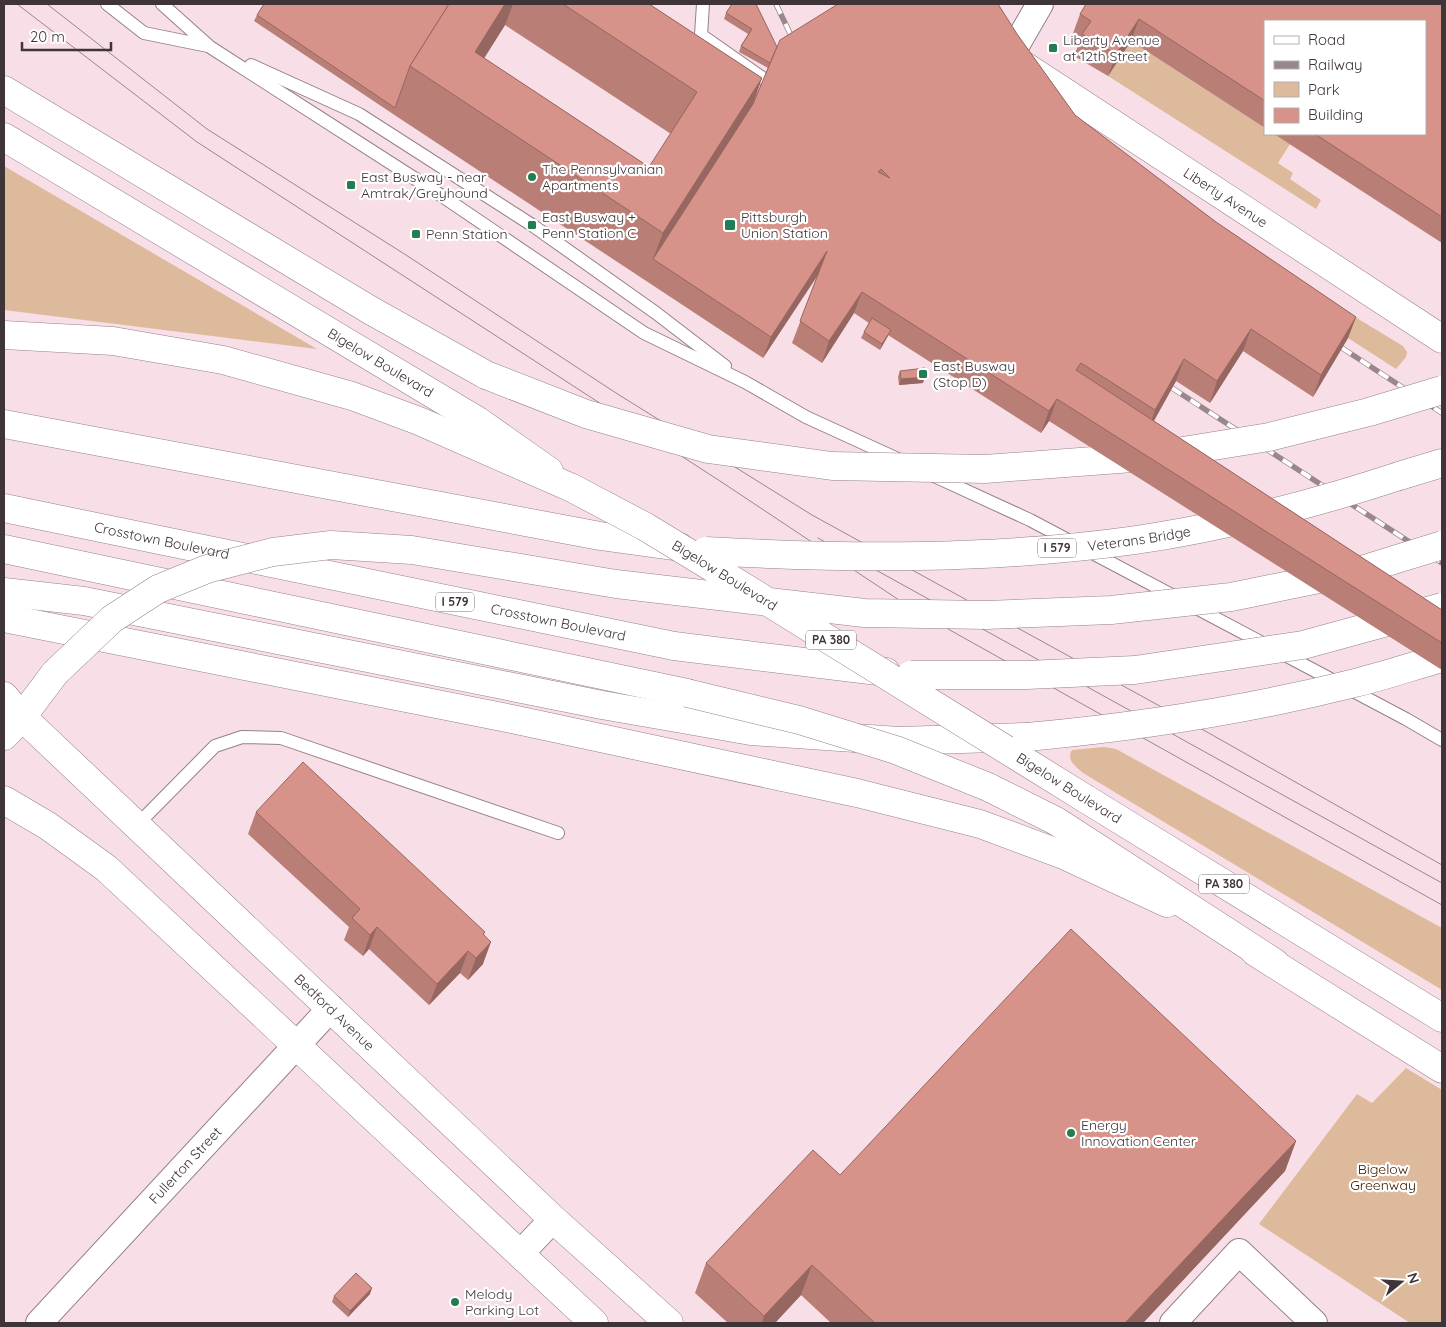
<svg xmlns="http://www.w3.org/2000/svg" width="1446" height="1327" viewBox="0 0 1446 1327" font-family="Quicksand,sans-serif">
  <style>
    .green { fill: #deba9d }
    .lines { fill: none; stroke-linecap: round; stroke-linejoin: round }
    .lane-casing { stroke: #968087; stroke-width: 14 }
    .street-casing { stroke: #968087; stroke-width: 28 }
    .secondary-casing { stroke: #968087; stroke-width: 29 }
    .primary-casing { stroke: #968087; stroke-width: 29 }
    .highway-casing { stroke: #968087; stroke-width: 29 }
    .lane { stroke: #fff; stroke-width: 12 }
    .street { stroke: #fff; stroke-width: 26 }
    .secondary { stroke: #fff; stroke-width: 28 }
    .primary { stroke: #fff; stroke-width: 28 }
    .highway { stroke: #fff; stroke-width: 28 }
    .tram { stroke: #99878d; stroke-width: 1 }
    .rail-casing { stroke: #99878d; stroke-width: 5.5 }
    .rail { stroke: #fff; stroke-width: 4; stroke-dasharray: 11; stroke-linecap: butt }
    .primary-bridge-casing { stroke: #968087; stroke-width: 29; stroke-linecap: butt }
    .highway-bridge-casing { stroke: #968087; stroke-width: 29; stroke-linecap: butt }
    .primary-bridge { stroke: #fff; stroke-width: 28 }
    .highway-bridge { stroke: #fff; stroke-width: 28 }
    .wall { fill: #b97e76; fill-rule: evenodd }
    .shaded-wall { fill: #966660 }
    .building { fill: #d79289; stroke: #966660; fill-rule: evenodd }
    .poi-dot { fill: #237d52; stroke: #fff; stroke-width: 2 }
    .labels { text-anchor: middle; stroke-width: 4.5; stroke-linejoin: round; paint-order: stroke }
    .shield { fill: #fff; stroke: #797274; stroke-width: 1 }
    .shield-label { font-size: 12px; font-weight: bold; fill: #3f3538 }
    .poi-label { font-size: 14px; fill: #3f3538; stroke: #fff; text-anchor: start }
    .street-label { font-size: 14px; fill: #3f3538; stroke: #fff }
    .park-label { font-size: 14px; fill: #422000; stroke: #fff }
  </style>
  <rect width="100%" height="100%" fill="#f8dfe7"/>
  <g class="green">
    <path d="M 1131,41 L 1265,128 L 1265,134 L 1274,134 L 1290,144 L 1278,163 L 1293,173 L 1290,179 L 1321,200 L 1316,209 L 1108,76 Z"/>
    <path d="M 4,166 L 317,349 L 4,310 Z"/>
    <path d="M 1224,227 L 1360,320 L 1403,346 L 1407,352 L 1406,357 L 1396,369 L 1348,338 L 1218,228 Z"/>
    <path d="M 1104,747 L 1116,749 L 1442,928 L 1442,990 L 1083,773 C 1075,766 1066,760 1072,750 Z"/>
    <path d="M 1406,1068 L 1442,1090 L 1442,1323 L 1410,1323 L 1259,1224 L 1357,1094 L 1372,1103 Z"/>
  </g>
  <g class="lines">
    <g class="lane-casing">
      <g id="lane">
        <path d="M 107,4 L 144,33 L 208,46"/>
        <path d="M 162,4 L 210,47 L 442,196 L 644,333 L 745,382 L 806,417 L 900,460"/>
        <path d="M 703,4 L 701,35 L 764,79"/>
        <path d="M 251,65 L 359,114 L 532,225 L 656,313 L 725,366"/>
        <path d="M 932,475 L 1030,520 L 1406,719 L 1442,740"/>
        <path d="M 137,825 L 215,746 L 242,737 L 281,738 L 558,833"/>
      </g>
    </g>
    <g class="street-casing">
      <g id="street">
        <path d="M 1010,56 L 1040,4"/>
        <path d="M 520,1254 L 553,1219"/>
        <path id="s1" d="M 39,1323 L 331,1008"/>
        <path d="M 1173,1323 L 1239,1252 L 1314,1323"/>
      </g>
    </g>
    <g class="secondary-casing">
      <g id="secondary">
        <path id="s2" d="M 22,717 L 553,1219 L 669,1323"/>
        <path d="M 4,800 L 48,826 L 106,868 L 594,1323"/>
      </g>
    </g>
    <g class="primary-casing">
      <g id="primary">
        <path id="s3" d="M 1023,65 L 1442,339"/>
        <path id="s4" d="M 4,137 L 478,421 L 549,471"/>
        <path d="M 4,618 L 512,719 L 857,793 L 980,824 L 1066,856 L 1167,903"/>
        <path d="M 4,696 L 22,717 L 4,736"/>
        <path d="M 1086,799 L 1442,1018"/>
        <path d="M 1255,952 L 1442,1069"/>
      </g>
    </g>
    <g class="highway-casing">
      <g id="highway">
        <path d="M 4,90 L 370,310 L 486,375"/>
        <path d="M 4,335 L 113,341 L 223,360 L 352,396 L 419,421 L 572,488"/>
        <path d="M 4,424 L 600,536 L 680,547"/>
        <path d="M 1399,476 L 1442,463"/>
        <path id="s5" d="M 4,508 L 674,646 L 886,672"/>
        <path d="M 4,549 L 687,693"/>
        <path d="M 4,592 L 84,601 L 602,705 L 751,731 L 899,741 L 1027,737"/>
        <path d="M 22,717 L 55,673"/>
        <path d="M 988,787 L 1056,821 L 1275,963"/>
      </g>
    </g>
    <use href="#lane" class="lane"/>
    <use href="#street" class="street"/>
    <use href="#secondary" class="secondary"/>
    <use href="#primary" class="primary"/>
    <use href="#highway" class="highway"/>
    <g class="tram">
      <path d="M 17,4 L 197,142 L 723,483 L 914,610 L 1442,905"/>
      <path d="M 47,4 L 207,129 L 406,255 L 616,393 L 812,515 L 1207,732 L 1442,865"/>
      <path d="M 818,538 L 1442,883"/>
    </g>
    <g class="rail-casing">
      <g id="rail">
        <path d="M 776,4 L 796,46"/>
        <path d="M 1342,348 L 1442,413"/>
        <path d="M 1172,388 L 1442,563"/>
      </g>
    </g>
    <use href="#rail" class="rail"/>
    <g class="primary-bridge-casing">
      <g id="primary-bridge">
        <path id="s6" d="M 572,488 L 644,526 L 705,563 L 1086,799"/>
      </g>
    </g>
    <g class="highway-bridge-casing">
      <g id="highway-bridge">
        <path d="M 486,375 L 586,414 L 708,449 L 832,466 L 985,469 L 1146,457 L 1269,437 L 1369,412 L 1442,390"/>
        <path id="s7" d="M 706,551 C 850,559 993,560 1136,540 C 1225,527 1314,504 1399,476"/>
        <path d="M 55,673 L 112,619 L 158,589 L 207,569 L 273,552 L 331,545 L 412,550 L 616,584 L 864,613 L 987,615 L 1111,610 L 1231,597 L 1358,571 L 1442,545"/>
        <path d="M 911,675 L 1027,675 L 1135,670 L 1303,645 L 1442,607"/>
        <path d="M 687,693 L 799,720 L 896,750 L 988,787"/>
        <path d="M 1027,737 C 1137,727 1247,710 1355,683 C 1384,676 1413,666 1442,658"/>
      </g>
    </g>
    <use href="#primary-bridge" class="primary-bridge"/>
    <use href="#highway-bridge" class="highway-bridge"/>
  </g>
  <g class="wall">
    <path d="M 264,4 L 649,4 L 762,78 L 753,104 L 768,68 L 739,52 L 741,46 L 748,34 L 724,19 L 726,13 L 732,4 L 777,47 L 1017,34 L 1075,115 L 1216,222 L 1356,317 L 1348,338 L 1313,397 L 1243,351 L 1210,403 L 1176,381 L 1154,421 L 1442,610 L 1442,670 L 1049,421 L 1041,433 L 888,335 L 880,350 L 861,338 L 864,332 L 869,323 L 854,313 L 822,363 L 792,343 L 818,275 L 763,358 L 393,114 L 254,21 L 257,15 ZM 505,25 L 671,134 L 649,167 L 484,58 Z"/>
    <path d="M 1442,4 L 1442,243 L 1274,134 L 1425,134 L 1265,21 L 1265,128 L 1131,41 L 1108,76 L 1074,56 L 1080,41 L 1072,36 L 1080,14 Z"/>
    <path d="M 900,371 L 923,383 L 899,385 L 898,377 Z"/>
    <path d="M 256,812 L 485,932 L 484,935 L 483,964 L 468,980 L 460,973 L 429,1005 L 369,949 L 363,956 L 344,940 L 349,927 L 248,834 Z"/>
    <path d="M 1296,1141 L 1285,1171 L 1143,1323 L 831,1323 L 801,1295 L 775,1323 L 728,1323 L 695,1293 L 706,1263 L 840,1175 Z"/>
    <path d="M 370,1294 L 348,1317 L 332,1302 L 334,1296 Z"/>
  </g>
  <g class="shaded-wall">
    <path d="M 505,4 L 513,4 L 505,25 L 458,100 L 475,52 Z"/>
    <path d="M 1139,19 L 1131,41 L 1108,76 L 1116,54 Z"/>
    <path d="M 762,78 L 745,126 L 653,259 L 663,233 Z"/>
    <path d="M 827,251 L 819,273 L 763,358 L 771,337 Z"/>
    <path d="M 862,292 L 854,313 L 822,363 L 829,341 Z"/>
    <path d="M 1356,317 L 1348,338 L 1313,397 L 1321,375 Z"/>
    <path d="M 1251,329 L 1243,351 L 1210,403 L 1217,381 Z"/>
    <path d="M 891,330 L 888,336 L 880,350 L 882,344 Z"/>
    <path d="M 1184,359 L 1176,381 L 1148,431 L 1155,410 Z"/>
    <path d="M 925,377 L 923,383 L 899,385 L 901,379 Z"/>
    <path d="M 1057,399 L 1049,421 L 1041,433 L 1049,411 Z"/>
    <path d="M 377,927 L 369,949 L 363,956 L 370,935 Z"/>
    <path d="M 491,942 L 483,964 L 468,980 L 476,958 Z"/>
    <path d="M 468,951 L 460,973 L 429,1005 L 437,984 Z"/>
    <path d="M 1296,1141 L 1285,1171 L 1143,1323 L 1125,1323 Z"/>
    <path d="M 812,1265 L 801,1295 L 775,1323 L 762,1323 L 764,1316 Z"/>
    <path d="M 372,1288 L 370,1294 L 348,1317 L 350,1311 Z"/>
  </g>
  <g class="building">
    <path d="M 264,4 L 449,4 L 410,66 L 395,108 L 257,15 Z"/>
    <path d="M 449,4 L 505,4 L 475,52 L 649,167 L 697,92 L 563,4 L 649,4 L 762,78 L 663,233 L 410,66 Z"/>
    <path d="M 732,4 L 756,4 L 777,47 L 770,63 L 741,46 L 752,29 L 726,13 Z"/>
    <path d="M 838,4 L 998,4 L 1017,34 L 1075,115 L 1216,222 L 1356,317 L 1321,375 L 1251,329 L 1217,381 L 1184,359 L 1155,410 L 1081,363 L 1076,370 L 1442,610 L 1442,643 L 1057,399 L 1049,411 L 862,292 L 829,341 L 800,321 L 827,251 L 771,337 L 653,259 L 753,104 L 780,40 ZM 881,169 L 890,178 L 878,172 Z"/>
    <path d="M 1086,4 L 1442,4 L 1442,217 L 1315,134 L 1425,134 L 1425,21 L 1265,21 L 1265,101 L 1139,19 L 1116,54 L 1082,34 L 1091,21 L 1080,14 Z"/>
    <path d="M 872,318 L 891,330 L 882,344 L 864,332 Z"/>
    <path d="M 925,368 L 925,377 L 901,379 L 900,371 Z"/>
    <path d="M 303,762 L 485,932 L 483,934 L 491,942 L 476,958 L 468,951 L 437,984 L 377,927 L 370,935 L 352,918 L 360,909 L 256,812 Z"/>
    <path d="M 1071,929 L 1296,1141 L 1125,1323 L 875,1323 L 812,1265 L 764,1316 L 706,1263 L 813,1150 L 840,1175 Z"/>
    <path d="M 356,1273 L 372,1288 L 350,1311 L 334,1296 Z"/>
  </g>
  <g class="poi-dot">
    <rect x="1048" y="43" width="10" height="10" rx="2.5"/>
    <circle cx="532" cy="177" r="5"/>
    <rect x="346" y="180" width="10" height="10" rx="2.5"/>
    <rect x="527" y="220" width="10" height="10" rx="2.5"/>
    <rect x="724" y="219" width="12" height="12" rx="2.5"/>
    <rect x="411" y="229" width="10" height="10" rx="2.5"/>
    <rect x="918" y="369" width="10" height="10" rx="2.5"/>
    <circle cx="1071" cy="1133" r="5"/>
    <circle cx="455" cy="1302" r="5"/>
  </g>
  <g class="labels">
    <g class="shield">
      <rect x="1038" y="538.5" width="38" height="19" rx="4"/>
      <rect x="436" y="592.5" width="38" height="19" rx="4"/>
      <rect x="806" y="630.5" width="50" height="19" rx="4"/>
      <rect x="1199" y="874.5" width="50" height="19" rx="4"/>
    </g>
    <g class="shield-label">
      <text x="1057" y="552">I 579</text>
      <text x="455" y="606">I 579</text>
      <text x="831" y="644">PA 380</text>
      <text x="1224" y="888">PA 380</text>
    </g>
    <g class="poi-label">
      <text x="1063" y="45">Liberty Avenue<tspan x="1063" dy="16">at 12th Street</tspan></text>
      <text x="542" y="174">The Pennsylvanian<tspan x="542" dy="16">Apartments</tspan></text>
      <text x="361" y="182">East Busway - near<tspan x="361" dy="16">Amtrak/Greyhound</tspan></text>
      <text x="542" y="222">East Busway +<tspan x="542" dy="16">Penn Station C</tspan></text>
      <text x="741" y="222">Pittsburgh<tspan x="741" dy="16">Union Station</tspan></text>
      <text x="426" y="239">Penn Station</text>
      <text x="933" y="371">East Busway<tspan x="933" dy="16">(Stop D)</tspan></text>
      <text x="1081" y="1130">Energy<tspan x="1081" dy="16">Innovation Center</tspan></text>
      <text x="465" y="1299">Melody<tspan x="465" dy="16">Parking Lot</tspan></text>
    </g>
    <g class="street-label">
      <text dy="5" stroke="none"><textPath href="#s3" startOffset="242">Liberty Avenue</textPath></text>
      <text dy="5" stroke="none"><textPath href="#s4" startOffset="439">Bigelow Boulevard</textPath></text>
      <text dy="5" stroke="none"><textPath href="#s7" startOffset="434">Veterans Bridge</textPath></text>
      <text dy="5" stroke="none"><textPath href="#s5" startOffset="161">Crosstown Boulevard</textPath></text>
      <text dy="5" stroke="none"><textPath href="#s6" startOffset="176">Bigelow Boulevard</textPath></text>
      <text dy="5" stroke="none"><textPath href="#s5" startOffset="566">Crosstown Boulevard</textPath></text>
      <text transform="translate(1069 788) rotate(32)" y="5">Bigelow Boulevard</text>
      <text dy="5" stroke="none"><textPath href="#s2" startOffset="430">Bedford Avenue</textPath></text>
      <text dy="5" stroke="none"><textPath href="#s1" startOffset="215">Fullerton Street</textPath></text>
    </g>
    <g class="park-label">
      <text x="1383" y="1174">Bigelow<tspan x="1383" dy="16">Greenway</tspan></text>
    </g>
  </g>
  <rect width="1446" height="1327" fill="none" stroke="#3f3538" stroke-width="10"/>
  <rect x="1264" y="20" width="162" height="115" fill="#ffffff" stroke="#b2aeaf"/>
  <rect x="1274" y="36" width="25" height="8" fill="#ffffff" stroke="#b2aeaf"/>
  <text x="1308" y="45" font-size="15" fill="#3f3538">Road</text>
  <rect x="1274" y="61" width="25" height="8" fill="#99878d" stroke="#b2aeaf"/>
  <text x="1308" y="70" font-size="15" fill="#3f3538">Railway</text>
  <rect x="1274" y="82" width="25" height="15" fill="#deba9d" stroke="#b2aeaf"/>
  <text x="1308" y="95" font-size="15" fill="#3f3538">Park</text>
  <rect x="1274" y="108" width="25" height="15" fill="#d79289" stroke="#b2aeaf"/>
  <text x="1308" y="120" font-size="15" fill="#3f3538">Building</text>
  <g transform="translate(1401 1282) rotate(72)" stroke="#ffffff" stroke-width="4" paint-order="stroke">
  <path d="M0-4L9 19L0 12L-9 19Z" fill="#3f3538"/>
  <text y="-8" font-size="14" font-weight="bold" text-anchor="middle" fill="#3f3538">N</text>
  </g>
  <path d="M22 42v8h89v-8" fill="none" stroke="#3f3538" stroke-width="2.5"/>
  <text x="30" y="42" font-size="15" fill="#3f3538" stroke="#ffffff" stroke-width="4" paint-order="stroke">20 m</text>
</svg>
